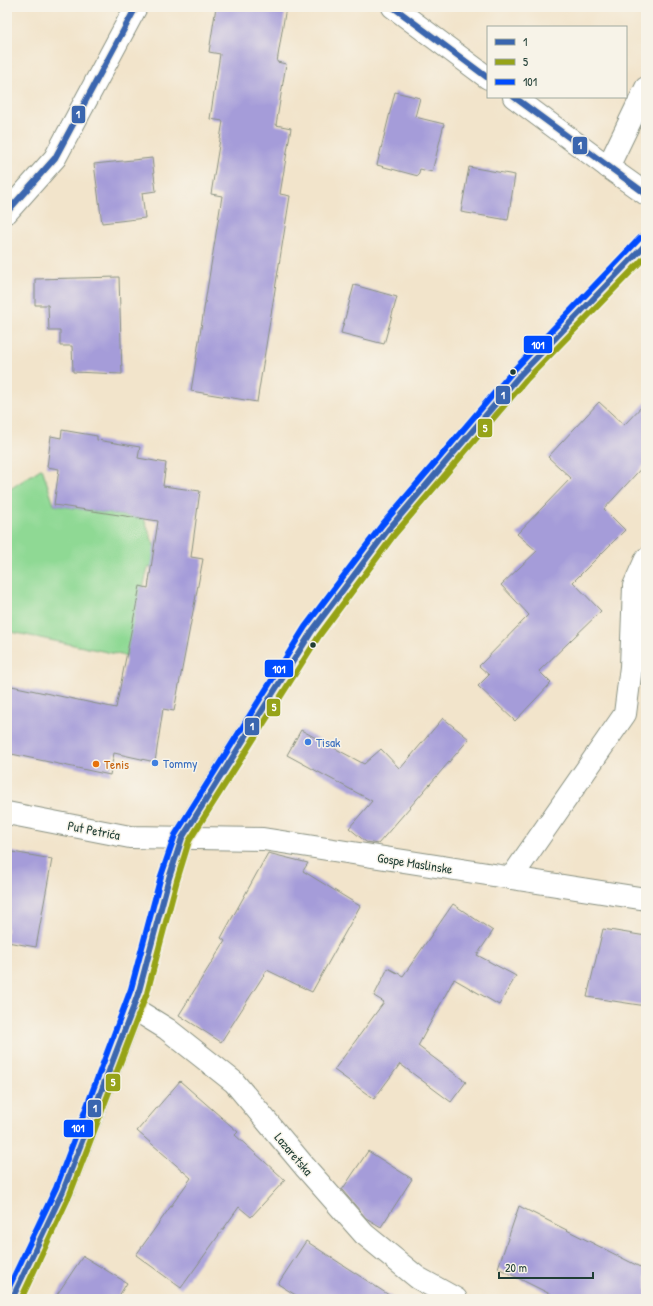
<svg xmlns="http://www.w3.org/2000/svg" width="653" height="1306" viewBox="0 0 653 1306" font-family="'Patrick Hand',sans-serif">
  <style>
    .green { fill: #8fd994; stroke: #578b64 }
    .building { fill: #a59cd9 }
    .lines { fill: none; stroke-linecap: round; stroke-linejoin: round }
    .minor-casing { stroke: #889080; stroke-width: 24 }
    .major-casing { stroke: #889080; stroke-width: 24 }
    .minor { stroke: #fff; stroke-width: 22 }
    .major { stroke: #fff; stroke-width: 22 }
    .bus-1-casing { stroke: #f7f3e8; stroke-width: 9 }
    .bus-2-casing { stroke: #f7f3e8; stroke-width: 9 }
    .bus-3-casing { stroke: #f7f3e8; stroke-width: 9 }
    .bus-1 { stroke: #3a66af; stroke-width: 6 }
    .bus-2 { stroke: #96a318; stroke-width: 6 }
    .bus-3 { stroke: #004cff; stroke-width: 6 }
    .bus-dot { fill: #1f3d34; stroke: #f7f3e8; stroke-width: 1.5 }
    .shop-dot { fill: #3f7fe0; stroke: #f7f3e8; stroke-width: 1.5 }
    .food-dot { fill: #e8710a; stroke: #f7f3e8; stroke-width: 1.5 }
    .labels { text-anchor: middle; stroke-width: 3; stroke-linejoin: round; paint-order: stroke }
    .shop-label { font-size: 13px; fill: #366cbe; stroke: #f7f3e8; text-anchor: start }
    .food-label { font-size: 13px; fill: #c56008; stroke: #f7f3e8; text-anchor: start }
    .street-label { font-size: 13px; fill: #1f3d34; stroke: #f7f3e8 }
    .line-badge { stroke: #f7f3e8; stroke-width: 1.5 }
    .badge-label { font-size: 11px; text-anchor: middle; font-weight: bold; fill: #fff }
  </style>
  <rect width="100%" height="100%" fill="#f7f3e8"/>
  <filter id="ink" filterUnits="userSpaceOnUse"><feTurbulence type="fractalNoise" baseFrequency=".025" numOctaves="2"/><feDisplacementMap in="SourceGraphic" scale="8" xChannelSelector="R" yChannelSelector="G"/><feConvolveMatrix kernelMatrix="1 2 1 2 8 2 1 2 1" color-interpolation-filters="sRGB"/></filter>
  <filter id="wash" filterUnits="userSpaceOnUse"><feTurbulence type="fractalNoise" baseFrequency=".012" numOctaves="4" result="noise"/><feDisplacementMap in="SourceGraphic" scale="16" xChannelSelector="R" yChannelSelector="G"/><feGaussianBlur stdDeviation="0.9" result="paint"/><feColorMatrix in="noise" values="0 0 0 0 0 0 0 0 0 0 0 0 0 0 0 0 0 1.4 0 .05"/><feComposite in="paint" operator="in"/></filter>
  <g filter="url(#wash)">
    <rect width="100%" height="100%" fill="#f2e4cb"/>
    <path class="green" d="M 42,468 L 54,505 L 144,519 L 162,566 L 148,568 L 126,656 L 7,631 L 7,491 Z"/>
    <g id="blocks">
      <g class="building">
        <path d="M 216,7 L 286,7 L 277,62 L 286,64 L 276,125 L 291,128 L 280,194 L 290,196 L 257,402 L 191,391 L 222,196 L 211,194 L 223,121 L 210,119 L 220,54 L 209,52 Z"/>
        <path d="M 395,92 L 420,98 L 415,117 L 444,124 L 432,172 L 420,169 L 418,176 L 377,165 Z"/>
        <path d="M 152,158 L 156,191 L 142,193 L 145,218 L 102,223 L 94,164 Z"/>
        <path d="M 469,167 L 515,175 L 508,220 L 461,212 Z"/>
        <path d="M 119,277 L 122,374 L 73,372 L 72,346 L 60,346 L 60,331 L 49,331 L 48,305 L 35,305 L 35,279 Z"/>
        <path d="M 354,285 L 397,297 L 384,344 L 341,333 Z"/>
        <path d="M 599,402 L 624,425 L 646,402 L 646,463 L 604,509 L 625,530 L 573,582 L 601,611 L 539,671 L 551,683 L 515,721 L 478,686 L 489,675 L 479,666 L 529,615 L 501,585 L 537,551 L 517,534 L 571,478 L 548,457 Z"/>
        <path d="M 62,430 L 97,436 L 97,440 L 140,447 L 138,458 L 166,463 L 163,486 L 200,491 L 191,557 L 203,559 L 174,711 L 163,709 L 155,762 L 114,753 L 110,775 L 7,753 L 7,685 L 116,708 L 140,586 L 148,588 L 158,521 L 54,505 L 59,469 L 47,467 L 51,436 L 61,438 Z"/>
        <path d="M 443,718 L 469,739 L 378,844 L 366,842 L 349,828 L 372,801 L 287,755 L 301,730 L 364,764 L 381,749 L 400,769 Z"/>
        <path d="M 7,851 L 52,859 L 36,947 L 7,942 Z"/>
        <path d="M 268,853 L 308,863 L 303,871 L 360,906 L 312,992 L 267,970 L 221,1042 L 179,1015 L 225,941 L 221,938 Z"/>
        <path d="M 453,904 L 493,931 L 477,955 L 516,976 L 499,1005 L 454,979 L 418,1046 L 466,1082 L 451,1102 L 400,1064 L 374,1099 L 334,1070 L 384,1002 L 374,996 L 388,968 L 403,976 Z"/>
        <path d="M 603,929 L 646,936 L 646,1006 L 587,997 Z"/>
        <path d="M 180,1081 L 238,1132 L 235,1135 L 285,1180 L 251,1217 L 239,1207 L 181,1288 L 136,1255 L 191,1178 L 137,1131 Z"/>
        <path d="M 368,1151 L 412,1179 L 381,1227 L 366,1218 L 342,1190 Z"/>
        <path d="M 519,1206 L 646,1270 L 646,1299 L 560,1299 L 498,1268 Z"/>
        <path d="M 306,1241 L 395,1299 L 302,1299 L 278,1284 Z"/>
        <path d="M 83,1256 L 127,1283 L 117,1299 L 54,1299 Z"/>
      </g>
    </g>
  </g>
  <g filter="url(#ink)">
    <use href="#blocks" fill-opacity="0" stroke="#889080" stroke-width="1"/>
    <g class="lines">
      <g class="minor-casing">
        <g id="minor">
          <path d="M 393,7 L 488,78"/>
          <path d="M 514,97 L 608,167 L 646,194"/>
          <path d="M 608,167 L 646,88"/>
          <path d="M 7,212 L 55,158 L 136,7"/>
          <path d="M 7,813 L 130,837 L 263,839 L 646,899"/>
          <path d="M 511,878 L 625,714 L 631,667 L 634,586 L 646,559"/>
          <path d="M 133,1008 L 167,1029 L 234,1082 L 305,1167 L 364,1234 L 418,1278 L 456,1299"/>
        </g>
      </g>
      <g class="major-casing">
        <path id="major" d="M 12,1299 L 63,1191 L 133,1008 L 139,991 L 169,878 L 182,838 L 220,777 L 312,631 L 388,530 L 520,375 L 646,244"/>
      </g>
      <use href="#minor" class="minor"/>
      <use href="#major" class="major"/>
      <g class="bus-1-casing">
        <g id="bus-1">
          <path d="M 393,7 L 488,78"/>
          <path d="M 514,97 L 646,194"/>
          <path d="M 7,212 L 55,158 L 136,7"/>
          <path d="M 12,1299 L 63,1191 L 133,1008 L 139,991 L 169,878 L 182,838 L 312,631 L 388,530 L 520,375 L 646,244"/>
        </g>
      </g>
      <g class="bus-2-casing">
        <path id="bus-2" d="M 21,1299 L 70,1194 L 140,1011 L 147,993 L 177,880 L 189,841 L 319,636 L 394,535 L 526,380 L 646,256"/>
      </g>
      <g class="bus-3-casing">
        <path id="bus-3" d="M 7,1291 L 56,1188 L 125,1005 L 131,989 L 161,876 L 175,835 L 305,627 L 382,525 L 514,370 L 640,238"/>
      </g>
      <use href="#bus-1" class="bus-1"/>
      <use href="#bus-2" class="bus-2"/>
      <use href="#bus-3" class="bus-3"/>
    </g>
  </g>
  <g class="bus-dot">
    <circle cx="513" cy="372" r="3.5"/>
    <circle cx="313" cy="645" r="3.5"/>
  </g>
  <g class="shop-dot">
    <circle cx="308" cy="742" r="4"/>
    <circle cx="155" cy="763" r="4"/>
  </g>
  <circle class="food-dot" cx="96" cy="764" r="4"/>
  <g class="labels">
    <g class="shop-label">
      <text x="316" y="747">Tisak</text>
      <text x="163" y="768">Tommy</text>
    </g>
    <g class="food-label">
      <text x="104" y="769">Tenis</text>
    </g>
    <g class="street-label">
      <text transform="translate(94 830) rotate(11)" y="5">Put Petrića</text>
      <text transform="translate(415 863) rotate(9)" y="5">Gospe Maslinske</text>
      <text transform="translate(294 1154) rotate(50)" y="5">Lazaretska</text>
    </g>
  </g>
  <g class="line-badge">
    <rect x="71" y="105" width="15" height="19" rx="4" fill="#3a66af"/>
    <rect x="572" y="136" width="16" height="19" rx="4" fill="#3a66af"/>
    <rect x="523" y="335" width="30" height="19" rx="4" fill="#004cff"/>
    <rect x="495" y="385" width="16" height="20" rx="4" fill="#3a66af"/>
    <rect x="477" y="418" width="16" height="20" rx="4" fill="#96a318"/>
    <rect x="264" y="659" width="30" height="19" rx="4" fill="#004cff"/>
    <rect x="266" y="698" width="15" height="19" rx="4" fill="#96a318"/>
    <rect x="244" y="717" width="16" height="19" rx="4" fill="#3a66af"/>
    <rect x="105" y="1073" width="16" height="19" rx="4" fill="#96a318"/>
    <rect x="87" y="1099" width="15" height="19" rx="4" fill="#3a66af"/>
    <rect x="63" y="1119" width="31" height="19" rx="4" fill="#004cff"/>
  </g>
  <g class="badge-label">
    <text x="78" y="118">1</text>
    <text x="580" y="149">1</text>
    <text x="538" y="349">101</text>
    <text x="503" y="399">1</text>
    <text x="485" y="432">5</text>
    <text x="279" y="673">101</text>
    <text x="274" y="711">5</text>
    <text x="252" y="730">1</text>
    <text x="113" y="1086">5</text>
    <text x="95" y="1112">1</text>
    <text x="78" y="1132">101</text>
  </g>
  <rect width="653" height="1306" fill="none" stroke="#f7f3e8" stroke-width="24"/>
  <rect x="487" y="26" width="140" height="72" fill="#f7f3e8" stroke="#a1aaa0"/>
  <rect x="495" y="39" width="20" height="6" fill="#3a66af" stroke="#a1aaa0"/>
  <text x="523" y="46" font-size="12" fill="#1f3d34">1</text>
  <rect x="495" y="59" width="20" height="6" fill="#96a318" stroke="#a1aaa0"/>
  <text x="523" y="66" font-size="12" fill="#1f3d34">5</text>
  <rect x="495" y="79" width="20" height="6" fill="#004cff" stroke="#a1aaa0"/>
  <text x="523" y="86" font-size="12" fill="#1f3d34">101</text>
  <path d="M499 1272v6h94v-6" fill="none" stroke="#1f3d34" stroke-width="2"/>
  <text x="505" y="1272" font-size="12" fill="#1f3d34" stroke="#f7f3e8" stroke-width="3" paint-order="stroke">20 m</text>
</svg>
